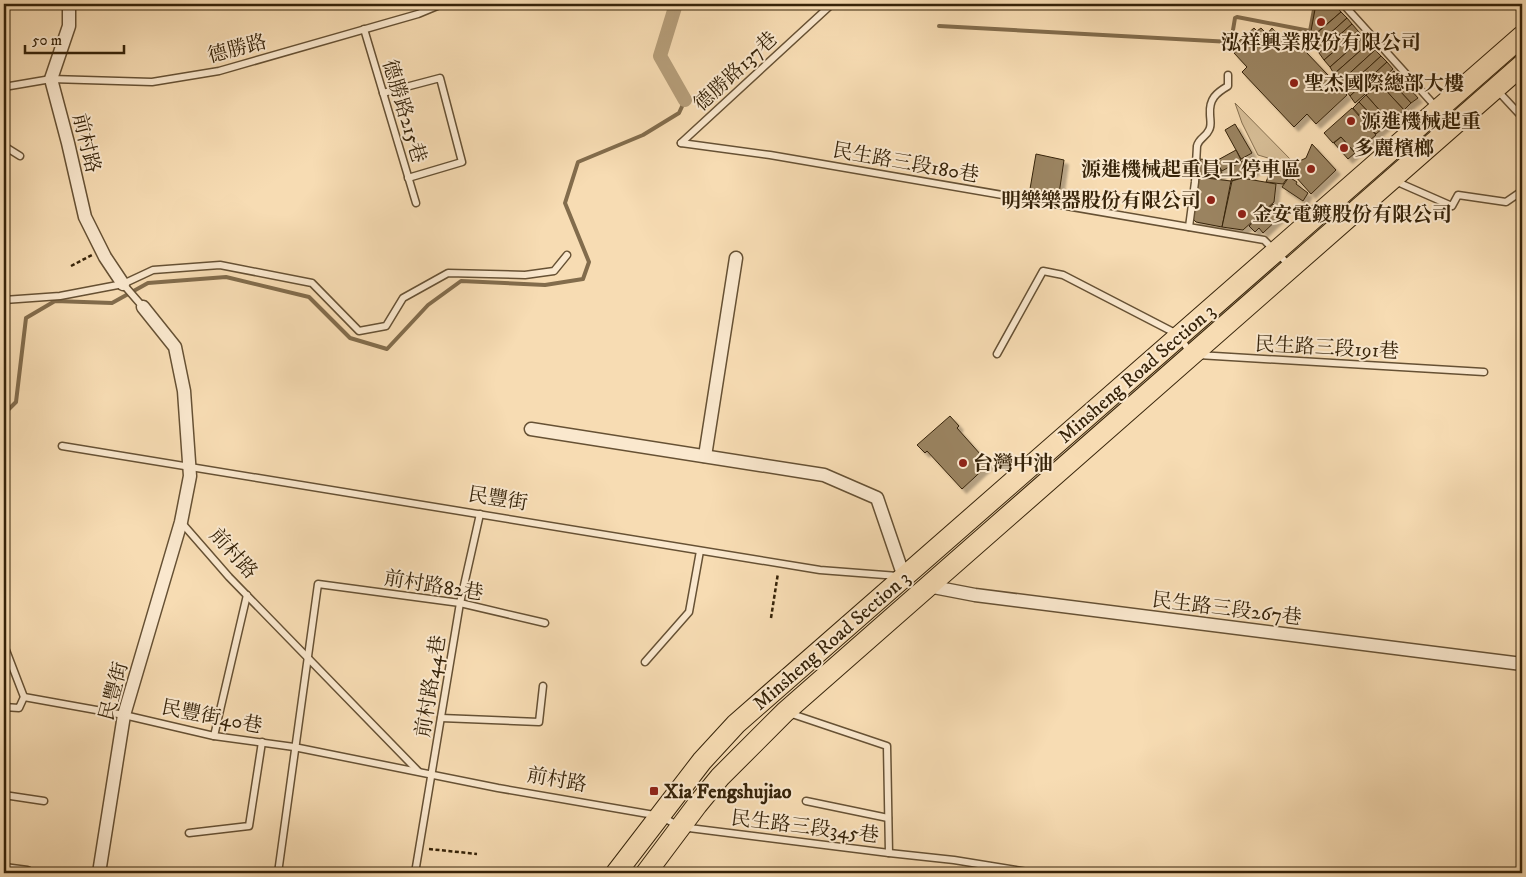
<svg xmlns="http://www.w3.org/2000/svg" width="1526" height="877" viewBox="0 0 1526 877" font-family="'IM FELL DW Pica','Noto Serif TC',serif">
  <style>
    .green { fill: #d6bd96; stroke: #867050 }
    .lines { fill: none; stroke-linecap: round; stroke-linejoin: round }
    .stream { stroke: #826c4c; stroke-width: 4 }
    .canal { stroke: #b59d79; stroke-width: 14 }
    .building { fill: #9a8361; stroke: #362309; filter: url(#shadow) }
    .lane-casing { stroke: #665134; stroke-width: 9 }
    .street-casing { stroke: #665134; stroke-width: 15 }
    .primary-casing { stroke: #362309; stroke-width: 22 }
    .path { stroke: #362309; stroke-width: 2.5; stroke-dasharray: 4 2.5; stroke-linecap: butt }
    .lane { stroke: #fae8ce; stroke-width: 6 }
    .street { stroke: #fae8ce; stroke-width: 12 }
    .primary { stroke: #f7dcb3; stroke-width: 20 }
    .poi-dot { fill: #8f2418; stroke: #fae8ce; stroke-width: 2 }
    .labels { text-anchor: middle; stroke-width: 4; stroke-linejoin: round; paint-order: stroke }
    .poi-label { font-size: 20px; font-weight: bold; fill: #362309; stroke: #fae8ce; text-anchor: start }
    .street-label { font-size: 20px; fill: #362309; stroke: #fae8ce }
  </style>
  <defs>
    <filter id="shadow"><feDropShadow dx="4.5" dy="4.5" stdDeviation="1" flood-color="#0004"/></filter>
  </defs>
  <rect width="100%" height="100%" fill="#f7dcb3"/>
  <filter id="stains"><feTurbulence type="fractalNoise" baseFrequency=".004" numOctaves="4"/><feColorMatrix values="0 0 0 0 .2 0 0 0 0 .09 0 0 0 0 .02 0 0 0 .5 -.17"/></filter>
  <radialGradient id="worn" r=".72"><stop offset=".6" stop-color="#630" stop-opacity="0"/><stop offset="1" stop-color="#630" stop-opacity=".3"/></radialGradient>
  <path class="green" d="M 1235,103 L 1292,161 L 1288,164 L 1258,155 L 1242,123 Z"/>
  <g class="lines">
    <g class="stream">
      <path d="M 939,26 L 1231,42 L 1235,18 L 1237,17 L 1310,31 L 1315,4"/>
      <path d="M 4,414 L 16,402 L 26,318 L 55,301 L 112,303 L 148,283 L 226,277 L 309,297 L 350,338 L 387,349 L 428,305 L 461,281 L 545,285 L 583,279 L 589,262 L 565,203 L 578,162 L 643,135 L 679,113 L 685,100"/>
    </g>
    <path class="canal" d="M 676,4 L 660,56 L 685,100"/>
  </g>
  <g class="building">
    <path d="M 1316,4 L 1334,4 L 1341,12 L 1314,35 L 1311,31 Z"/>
    <path d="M 1341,12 L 1347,18 L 1315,47 L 1309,40 Z"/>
    <path d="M 1347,18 L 1352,24 L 1319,53 L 1315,47 Z"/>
    <path d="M 1352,24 L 1358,31 L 1324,60 L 1319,53 Z"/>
    <path d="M 1254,28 L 1257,31 L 1261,28 L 1267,34 L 1272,28 L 1280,37 L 1286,31 L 1347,95 L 1316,124 L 1307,114 L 1294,127 L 1242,72 L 1247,67 L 1234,53 L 1242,46 L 1238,42 Z"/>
    <path d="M 1358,31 L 1364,37 L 1330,67 L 1324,60 Z"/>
    <path d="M 1364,37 L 1369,43 L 1334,74 L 1330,67 Z"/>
    <path d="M 1369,43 L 1375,50 L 1340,82 L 1334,74 Z"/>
    <path d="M 1375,50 L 1381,56 L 1345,89 L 1340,82 Z"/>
    <path d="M 1381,56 L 1387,62 L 1350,96 L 1345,89 Z"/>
    <path d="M 1387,62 L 1393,69 L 1355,103 L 1350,96 Z"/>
    <path d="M 1394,71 L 1418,98 L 1411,103 L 1387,77 Z"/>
    <path d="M 1387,77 L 1411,103 L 1404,110 L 1380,84 Z"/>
    <path d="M 1380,84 L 1404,110 L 1390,122 L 1366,95 Z"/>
    <path d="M 1366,95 L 1390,122 L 1383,128 L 1359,102 Z"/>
    <path d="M 1359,102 L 1383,128 L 1376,134 L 1353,108 Z"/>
    <path d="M 1352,108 L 1376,135 L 1355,153 L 1341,137 L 1333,143 L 1324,133 Z"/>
    <path d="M 1235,124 L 1252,153 L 1241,159 L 1225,130 Z"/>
    <path d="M 1341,137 L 1355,153 L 1348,159 L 1334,143 Z"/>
    <path d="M 1312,144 L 1336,170 L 1311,194 L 1287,167 L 1306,158 Z"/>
    <path d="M 1236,150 L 1241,160 L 1222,171 L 1216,161 Z"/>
    <path d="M 1036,154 L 1064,160 L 1059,194 L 1030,189 Z"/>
    <path d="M 1252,157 L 1259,168 L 1251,173 L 1245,162 Z"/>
    <path d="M 1200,159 L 1216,161 L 1222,173 L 1220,179 L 1198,176 Z"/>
    <path d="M 1243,161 L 1251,175 L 1231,181 L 1233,175 L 1232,167 Z"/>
    <path d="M 1277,170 L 1290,174 L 1283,184 L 1266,182 L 1270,172 Z"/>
    <path d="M 1198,177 L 1231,181 L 1222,227 L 1196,222 L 1193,219 Z"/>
    <path d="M 1289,177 L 1297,182 L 1296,184 L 1308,193 L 1303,201 L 1282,187 Z"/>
    <path d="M 1242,178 L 1276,184 L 1274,202 L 1243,230 L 1222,227 L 1232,181 Z"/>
    <path d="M 1273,204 L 1283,214 L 1263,233 L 1259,228 L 1255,232 L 1249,226 Z"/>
    <path d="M 950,416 L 959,426 L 957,428 L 989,464 L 962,489 L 927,451 L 925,453 L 917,445 Z"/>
  </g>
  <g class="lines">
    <g class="lane-casing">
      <g id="lane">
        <path d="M 1343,4 L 1436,107"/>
        <path d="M 364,29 L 416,203"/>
        <path d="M 4,87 L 51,79 L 152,82 L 219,71 L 418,14 L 442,4"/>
        <path d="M 1496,89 L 1522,117"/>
        <path d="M 383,93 L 440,78 L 462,162 L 408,178"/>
        <path d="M 681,143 L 770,155 L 1264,240 L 1289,265"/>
        <path d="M 681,143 L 832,4"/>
        <path d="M 4,146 L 20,156"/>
        <path d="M 1395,181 L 1452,206 L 1458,195 L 1506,202 L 1522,191"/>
        <path d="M 1189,227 L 1195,182 L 1197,146 C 1199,138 1206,137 1209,130 C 1212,125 1210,120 1210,114 C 1209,99 1216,93 1228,86 L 1228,75"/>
        <path d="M 123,284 L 143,307"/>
        <path d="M 4,300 L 60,296 L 123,284 L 153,270 L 220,265 L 312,283 L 359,331 L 386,326 L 403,298 L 448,273 L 525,275 L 554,271 L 567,255"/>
        <path d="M 997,354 L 1043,271 L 1063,275 L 1179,335 L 1190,353"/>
        <path d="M 1198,355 L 1484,372"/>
        <path d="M 62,446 L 820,570 L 898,576"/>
        <path d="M 181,522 L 229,577 L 418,771"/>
        <path d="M 4,645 L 24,697"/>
        <path d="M 645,662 L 689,612 L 700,551"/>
        <path d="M 24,697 L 124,715 L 214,736 L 294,747 L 498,788 L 660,816 L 681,827 L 889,853 L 954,860 L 1034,873"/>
        <path d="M 4,707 L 19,708 L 24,697"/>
        <path d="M 789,713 L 887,746 L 889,853"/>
        <path d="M 441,718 L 539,722 L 543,686"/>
        <path d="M 214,736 L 247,595"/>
        <path d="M 4,795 L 44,801"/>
        <path d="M 806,801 L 888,818"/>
        <path d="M 189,833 L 249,826 L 262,742"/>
        <path d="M 278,873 L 318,584 L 460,603 L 545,623"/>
        <path d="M 415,873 L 460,603 L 480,514"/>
      </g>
    </g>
    <g class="street-casing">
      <g id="street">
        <path d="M 69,4 L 69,26 L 51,79 L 68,143 L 85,217 L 105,257 L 123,284"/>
        <path d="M 531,429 L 824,475 L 877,498 L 904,577"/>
        <path d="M 705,456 L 736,258"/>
        <path d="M 928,586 L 975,595 L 1522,664"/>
        <path d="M 4,870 L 27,873"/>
        <path d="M 99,873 L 124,715 L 181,522 L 190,476 L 184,391 L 175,347 L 143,307"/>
      </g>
    </g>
    <g class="primary-casing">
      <g id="primary">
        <path d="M 616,873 L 702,761 L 736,724 L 1522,36"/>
        <path d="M 646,873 L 697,805 L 720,777 L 785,712 L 1522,65"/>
      </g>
    </g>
    <g class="path">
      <path d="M 71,266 L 92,255"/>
      <path d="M 771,618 L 778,573"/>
      <path d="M 429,849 L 477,854"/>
    </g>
    <use href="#lane" class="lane"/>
    <use href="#street" class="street"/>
    <use href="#primary" class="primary"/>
  </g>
  <g class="poi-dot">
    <circle cx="1321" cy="22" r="5"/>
    <circle cx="1294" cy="83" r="5"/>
    <circle cx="1351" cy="121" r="5"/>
    <circle cx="1344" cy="148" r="5"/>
    <circle cx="1311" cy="169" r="5"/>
    <circle cx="1211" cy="200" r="5"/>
    <circle cx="1242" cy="214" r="5"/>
    <circle cx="963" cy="463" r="5"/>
    <rect x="649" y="786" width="10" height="10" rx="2.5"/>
  </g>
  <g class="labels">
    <g class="poi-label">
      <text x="1321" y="49" text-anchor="middle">泓祥興業股份有限公司</text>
      <text x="1304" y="90">聖杰國際總部大樓</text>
      <text x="1361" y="128">源進機械起重</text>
      <text x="1354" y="155">多麗檳榔</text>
      <text x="1301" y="176" text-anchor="end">源進機械起重員工停車區</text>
      <text x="1201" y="207" text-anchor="end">明樂樂器股份有限公司</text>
      <text x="1252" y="221">金安電鍍股份有限公司</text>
      <text x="973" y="470">台灣中油</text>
      <text x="664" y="798">Xia Fengshujiao</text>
    </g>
    <g class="street-label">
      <text transform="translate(237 48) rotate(-15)" y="7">德勝路</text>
      <text transform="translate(735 71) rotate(-43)" y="7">德勝路137巷</text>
      <text transform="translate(405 111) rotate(73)" y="7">德勝路215巷</text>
      <text transform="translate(87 143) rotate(76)" y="7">前村路</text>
      <text transform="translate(906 162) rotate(10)" y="7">民生路三段180巷</text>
      <text transform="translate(1327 347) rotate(3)" y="7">民生路三段191巷</text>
      <text transform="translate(1136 373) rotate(-41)" y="7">Minsheng Road Section 3</text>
      <text transform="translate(498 498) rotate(9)" y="7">民豐街</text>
      <text transform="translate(234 553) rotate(48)" y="7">前村路</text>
      <text transform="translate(434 585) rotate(9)" y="7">前村路82巷</text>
      <text transform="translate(1227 608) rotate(7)" y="7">民生路三段267巷</text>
      <text transform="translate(831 640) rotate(-41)" y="7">Minsheng Road Section 3</text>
      <text transform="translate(430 686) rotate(-81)" y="7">前村路44巷</text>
      <text transform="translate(113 691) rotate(-75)" y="7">民豐街</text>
      <text transform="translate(212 716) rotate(11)" y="7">民豐街40巷</text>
      <text transform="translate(557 779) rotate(10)" y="7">前村路</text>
      <text transform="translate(805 826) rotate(7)" y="7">民生路三段345巷</text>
    </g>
  </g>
  <rect width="1526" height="877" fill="none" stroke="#f7dcb3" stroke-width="20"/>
  <rect x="5" y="5" width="1516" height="867" fill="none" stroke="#362309" stroke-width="2.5"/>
  <rect x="10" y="10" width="1506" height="857" fill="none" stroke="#362309"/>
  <path d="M25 45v8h99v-8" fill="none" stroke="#362309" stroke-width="2.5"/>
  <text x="32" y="45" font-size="15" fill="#362309" stroke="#fae8ce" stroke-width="4" paint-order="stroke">50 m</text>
  <rect width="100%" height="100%" filter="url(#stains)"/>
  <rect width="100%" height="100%" fill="url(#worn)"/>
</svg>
